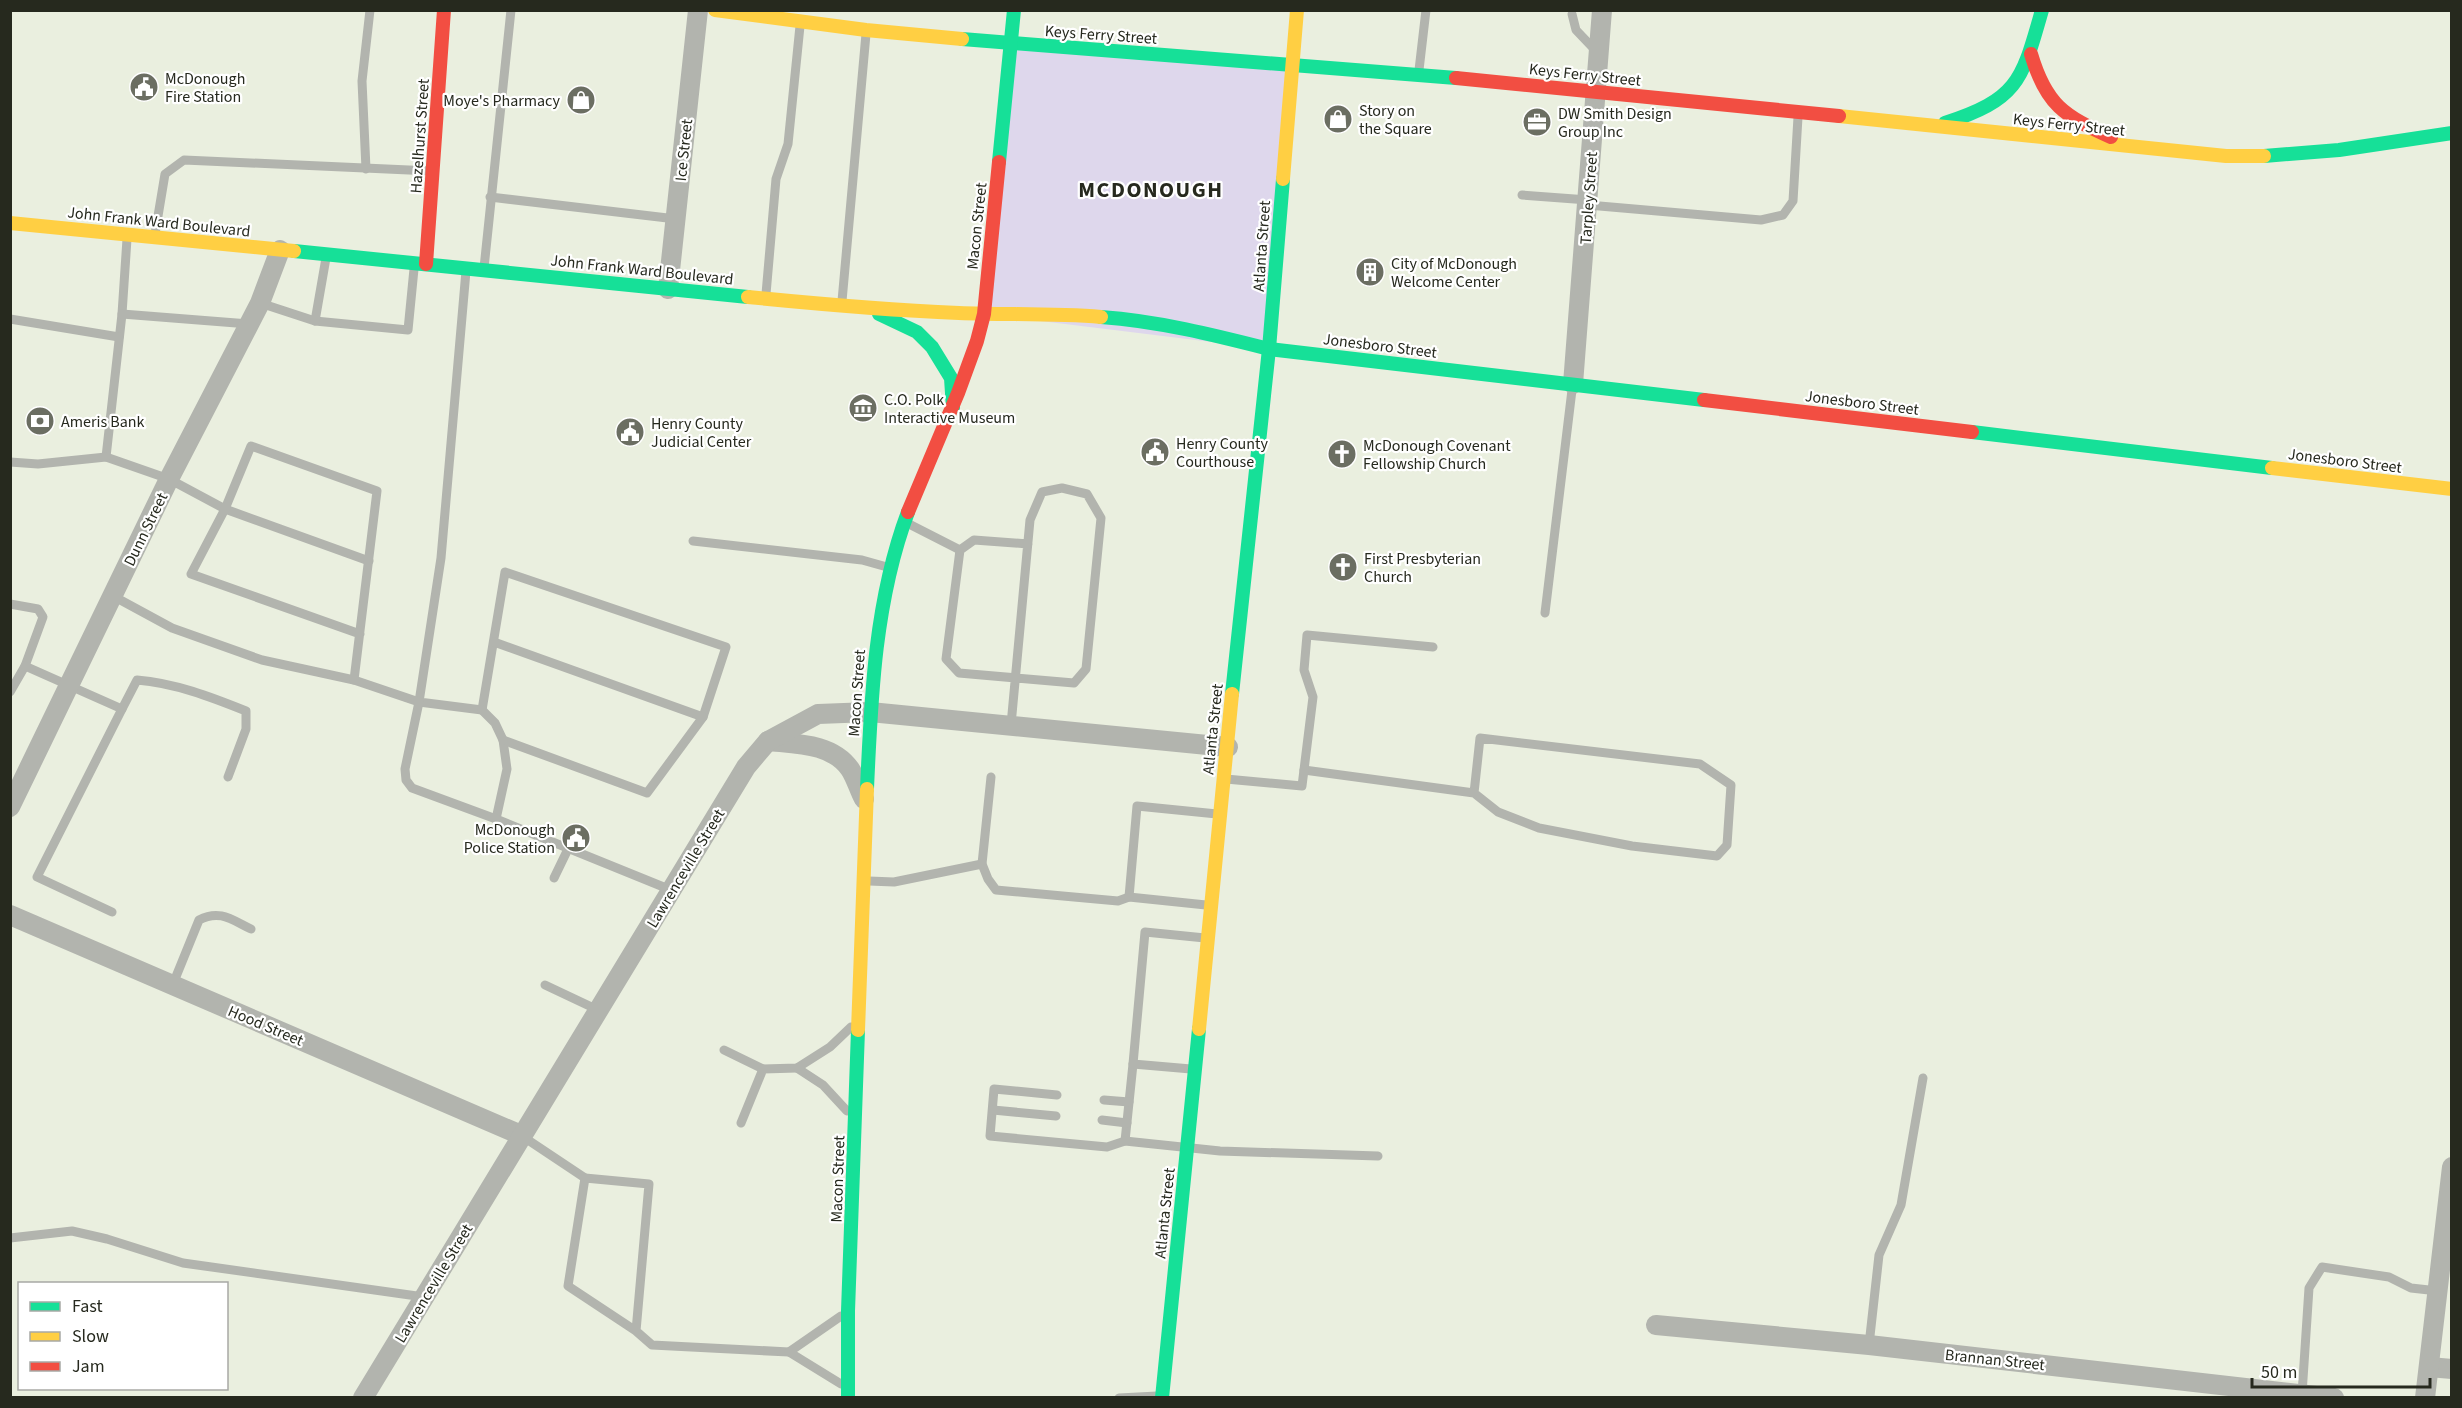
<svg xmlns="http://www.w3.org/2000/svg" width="2462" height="1408" viewBox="0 0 2462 1408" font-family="'Source Sans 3',sans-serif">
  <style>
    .green { fill: #ded7ec }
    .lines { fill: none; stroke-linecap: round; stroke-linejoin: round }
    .lane { stroke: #b2b4ae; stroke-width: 9 }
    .street { stroke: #b2b4ae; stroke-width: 20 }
    .fast { stroke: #16e098; stroke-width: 14 }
    .slow { stroke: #ffcf43; stroke-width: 14 }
    .jam { stroke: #f24e42; stroke-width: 14 }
    .labels { text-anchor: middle; stroke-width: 4.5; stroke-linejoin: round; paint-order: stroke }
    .street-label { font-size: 16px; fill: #26291e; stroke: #fff }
    .poi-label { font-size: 16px; fill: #26291e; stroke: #fff; text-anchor: start }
    .district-label { font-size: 22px; font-weight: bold; letter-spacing: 1.5px; fill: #26291e; stroke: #fff }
  </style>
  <rect width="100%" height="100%" fill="#eaefdf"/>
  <path class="green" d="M 1010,44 L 1292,64 L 1269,349 L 984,314 Z"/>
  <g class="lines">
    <g class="lane">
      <path d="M 1572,14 L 1576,30 L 1596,51"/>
      <path d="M 1419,70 L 1426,10"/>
      <path d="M 366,169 L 362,81 L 370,10"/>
      <path d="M 1522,195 L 1588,200"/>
      <path d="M 490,197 L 676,219"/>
      <path d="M 1588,205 L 1761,220 L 1783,215 L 1793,201 L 1798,117"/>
      <path d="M 155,234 L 165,174 L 184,160 L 431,171"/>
      <path d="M 127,239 L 122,314 L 106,457 L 169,479 L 225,509 L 369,561"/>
      <path d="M 484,268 L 511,10"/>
      <path d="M 466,271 L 441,558 L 419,702 L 482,710 L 505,572 L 726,647 L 703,717 L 647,793 L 503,740 L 507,769 L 496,819 L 671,890"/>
      <path d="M 766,294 L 776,179 L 788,144 L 800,26"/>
      <path d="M 842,301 L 866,34"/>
      <path d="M 260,303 L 315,321 L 408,330 L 414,269"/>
      <path d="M 122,314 L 249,324"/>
      <path d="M 10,319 L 119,337"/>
      <path d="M 315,321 L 326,258"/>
      <path d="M 10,462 L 38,464 L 106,457"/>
      <path d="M 909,524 L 960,550"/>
      <path d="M 693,541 L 862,560 L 887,567"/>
      <path d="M 113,596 L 172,628 L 262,660 L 354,680"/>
      <path d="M 10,604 L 38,609 L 43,617 L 25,666 L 10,692"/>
      <path d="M 1545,613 L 1572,390"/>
      <path d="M 360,634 L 191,574 L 225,509 L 251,446 L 377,491 L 354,680 L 419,702 L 405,769 L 406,780 L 412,788 L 496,819"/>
      <path d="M 494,642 L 703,717"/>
      <path d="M 25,666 L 122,709 L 37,877 L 112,912"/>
      <path d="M 122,709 L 137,680 C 175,683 211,697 246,711 L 246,729 L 228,777"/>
      <path d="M 482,710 L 495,723 L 503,740"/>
      <path d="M 1011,725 L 1030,520 L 1042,492 L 1062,488 L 1087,494 L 1101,518 L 1086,669 L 1074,683 L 959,673 L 946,659 L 960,550 L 974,540 L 1028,544"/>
      <path d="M 1304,770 L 1474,793 L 1480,738 L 1700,764 L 1731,785 L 1727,845 L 1717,856 L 1632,846 L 1539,828 L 1498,812 L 1474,793"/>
      <path d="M 991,777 L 982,864 L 988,879 L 996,890 L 1118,901 L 1129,897"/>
      <path d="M 1226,779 L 1302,786 L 1313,697 L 1304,670 L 1307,635 L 1433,647"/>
      <path d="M 554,878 L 568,849"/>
      <path d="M 869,881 L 894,882 L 982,864"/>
      <path d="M 1206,905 L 1129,897 L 1137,806 L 1217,814"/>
      <path d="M 173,984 L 199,920 C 220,909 232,920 251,929"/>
      <path d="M 545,985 L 598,1010"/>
      <path d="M 724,1050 L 763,1069"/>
      <path d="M 1133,1064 L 1125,1141 L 1220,1151 L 1378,1156"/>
      <path d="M 797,1068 L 823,1085 L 847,1111"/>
      <path d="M 1191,1069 L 1133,1064 L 1145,932 L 1205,938"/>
      <path d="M 1057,1095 L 994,1089 L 990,1136 L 1107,1147 L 1125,1141"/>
      <path d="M 1104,1100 L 1129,1102"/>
      <path d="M 993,1110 L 1056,1116"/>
      <path d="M 1102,1120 L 1127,1123"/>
      <path d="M 741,1123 L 763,1069 L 797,1068 L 830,1047 L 851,1027"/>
      <path d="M 522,1136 L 585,1178"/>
      <path d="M 10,1238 L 72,1231 L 107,1239 L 183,1263 L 424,1297"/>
      <path d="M 636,1331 L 568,1286 L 585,1178 L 649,1184 L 636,1331 L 652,1345 L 789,1352"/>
      <path d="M 1869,1345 L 1879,1255 L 1901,1205 L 1923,1078"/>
      <path d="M 841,1384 L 789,1352 L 841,1316"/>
      <path d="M 2302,1394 L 2309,1288 L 2322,1267 L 2389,1277 L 2411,1288 L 2438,1291"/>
      <path d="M 1119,1398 L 1157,1396"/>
    </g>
    <g class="street">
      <path d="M 668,289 L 698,10"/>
      <path d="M 1573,384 L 1602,10"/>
      <path d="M 768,741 C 796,744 832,743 850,769 C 856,778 859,790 864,799"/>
      <path d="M 10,807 L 169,479 L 260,303 L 280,250"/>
      <path d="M 10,915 L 521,1135"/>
      <path d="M 1656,1325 L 1869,1345 L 2334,1398"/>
      <path d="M 2429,1367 L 2452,1369"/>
      <path d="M 363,1398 L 746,767 L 768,741 L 818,714 L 870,712 L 1228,747"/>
      <path d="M 2425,1398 L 2452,1167"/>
    </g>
    <g class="fast">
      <path d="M 962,39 L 1456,78"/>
      <path d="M 1945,123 C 2019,99 2022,80 2042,10"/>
      <path d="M 2264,156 L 2339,150 L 2452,133"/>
      <path d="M 999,162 L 1014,10"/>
      <path d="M 294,251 L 748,297"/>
      <path d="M 879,314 L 917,332 L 932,347 L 951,378 L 953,408"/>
      <path d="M 1101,317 C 1158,321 1214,335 1269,349 L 1704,400"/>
      <path d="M 1972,432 L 2272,468"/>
      <path d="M 1232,694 L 1269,349 L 1283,179"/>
      <path d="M 867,789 C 871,696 875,600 908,512"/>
      <path d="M 848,1398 L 848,1311 L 858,1030"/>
      <path d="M 1162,1398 L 1199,1029"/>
    </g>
    <g class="slow">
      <path d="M 715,10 L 866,30 L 962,39"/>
      <path d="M 1839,116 L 2226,156 L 2264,156"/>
      <path d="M 1283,179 L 1297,10"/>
      <path d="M 10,223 L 294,251"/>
      <path d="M 748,297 C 818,304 888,310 959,313 C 1006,315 1053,313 1101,317"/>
      <path d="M 2272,468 L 2452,489"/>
      <path d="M 1199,1029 L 1232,694"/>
      <path d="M 858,1030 L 867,789"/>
    </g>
    <g class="jam">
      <path d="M 2031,54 C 2046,105 2064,116 2111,137"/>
      <path d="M 1456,78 L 1839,116"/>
      <path d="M 426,264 L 444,10"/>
      <path d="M 1704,400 L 1972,432"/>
      <path d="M 908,512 L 958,393 L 977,341 L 984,314 L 999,162"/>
    </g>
  </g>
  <defs>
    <g id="civic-disc" transform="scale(1.5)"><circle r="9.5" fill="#6b6e62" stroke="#fff"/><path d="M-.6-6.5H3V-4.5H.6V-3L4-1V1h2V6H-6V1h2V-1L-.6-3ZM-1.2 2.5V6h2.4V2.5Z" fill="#fff"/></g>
    <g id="shop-disc" transform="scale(1.5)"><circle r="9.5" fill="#6b6e62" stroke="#fff"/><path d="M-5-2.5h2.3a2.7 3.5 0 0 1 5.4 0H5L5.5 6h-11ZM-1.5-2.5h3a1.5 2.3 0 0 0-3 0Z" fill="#fff"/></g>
    <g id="office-disc" transform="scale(1.5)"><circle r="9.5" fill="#6b6e62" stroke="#fff"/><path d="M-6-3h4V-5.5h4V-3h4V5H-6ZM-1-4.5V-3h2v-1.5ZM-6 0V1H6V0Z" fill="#fff"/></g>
    <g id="building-disc" transform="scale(1.5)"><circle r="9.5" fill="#6b6e62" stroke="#fff"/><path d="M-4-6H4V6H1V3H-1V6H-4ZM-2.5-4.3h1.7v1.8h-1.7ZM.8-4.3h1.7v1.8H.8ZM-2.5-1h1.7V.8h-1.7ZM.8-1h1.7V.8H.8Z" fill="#fff"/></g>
    <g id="museum-disc" transform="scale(1.5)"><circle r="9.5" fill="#6b6e62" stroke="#fff"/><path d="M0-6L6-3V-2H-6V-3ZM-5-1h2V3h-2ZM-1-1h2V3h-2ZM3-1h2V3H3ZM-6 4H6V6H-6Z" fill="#fff"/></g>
    <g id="bank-disc" transform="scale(1.5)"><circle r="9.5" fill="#6b6e62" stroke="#fff"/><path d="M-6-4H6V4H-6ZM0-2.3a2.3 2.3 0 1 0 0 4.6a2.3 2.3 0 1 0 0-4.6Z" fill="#fff"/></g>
    <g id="church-disc" transform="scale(1.5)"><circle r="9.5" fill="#6b6e62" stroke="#fff"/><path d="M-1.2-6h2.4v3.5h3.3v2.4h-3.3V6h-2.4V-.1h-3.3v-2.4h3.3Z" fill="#fff"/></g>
  </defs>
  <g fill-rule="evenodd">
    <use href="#civic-disc" x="144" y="87"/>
    <use href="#shop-disc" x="581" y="100"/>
    <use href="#shop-disc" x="1338" y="119"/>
    <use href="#office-disc" x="1537" y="122"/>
    <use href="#building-disc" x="1370" y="272"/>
    <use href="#museum-disc" x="863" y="408"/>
    <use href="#bank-disc" x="40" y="421"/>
    <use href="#civic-disc" x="630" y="432"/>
    <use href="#civic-disc" x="1155" y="452"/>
    <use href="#church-disc" x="1342" y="454"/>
    <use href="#church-disc" x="1343" y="567"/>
    <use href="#civic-disc" x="576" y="838"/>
  </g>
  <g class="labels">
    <g class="street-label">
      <text transform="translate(1101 34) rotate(4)" y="6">Keys Ferry Street</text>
      <text transform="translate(1585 74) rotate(6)" y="6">Keys Ferry Street</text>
      <text transform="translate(2069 124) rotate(6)" y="6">Keys Ferry Street</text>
      <text transform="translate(419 136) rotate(-86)" y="6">Hazelhurst Street</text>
      <text transform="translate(683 150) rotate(-84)" y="6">Ice Street</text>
      <text transform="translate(1588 198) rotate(-86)" y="6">Tarpley Street</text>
      <text transform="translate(159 221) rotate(6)" y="6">John Frank Ward Boulevard</text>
      <text transform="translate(976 226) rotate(-84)" y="6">Macon Street</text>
      <text transform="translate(1261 246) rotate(-86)" y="6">Atlanta Street</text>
      <text transform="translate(642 269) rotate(6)" y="6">John Frank Ward Boulevard</text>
      <text transform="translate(1380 345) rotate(7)" y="6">Jonesboro Street</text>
      <text transform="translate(1862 402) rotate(7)" y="6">Jonesboro Street</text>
      <text transform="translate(2345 460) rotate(7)" y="6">Jonesboro Street</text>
      <text transform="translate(145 529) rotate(-64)" y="6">Dunn Street</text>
      <text transform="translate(856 693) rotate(-86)" y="6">Macon Street</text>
      <text transform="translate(1212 729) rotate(-84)" y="6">Atlanta Street</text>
      <text transform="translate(685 868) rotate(-59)" y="6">Lawrenceville Street</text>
      <text transform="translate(266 1025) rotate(23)" y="6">Hood Street</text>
      <text transform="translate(837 1179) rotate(-88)" y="6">Macon Street</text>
      <text transform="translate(1164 1213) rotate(-84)" y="6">Atlanta Street</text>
      <text transform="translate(433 1283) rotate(-59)" y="6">Lawrenceville Street</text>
      <text transform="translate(1995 1359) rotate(6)" y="6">Brannan Street</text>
    </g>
    <g class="poi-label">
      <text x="165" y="84">McDonough<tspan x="165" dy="18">Fire Station</tspan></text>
      <text x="560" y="106" text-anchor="end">Moye's Pharmacy</text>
      <text x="1359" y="116">Story on<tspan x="1359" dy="18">the Square</tspan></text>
      <text x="1558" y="119">DW Smith Design<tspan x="1558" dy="18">Group Inc</tspan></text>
      <text x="1391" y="269">City of McDonough<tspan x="1391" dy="18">Welcome Center</tspan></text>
      <text x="884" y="405">C.O. Polk<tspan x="884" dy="18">Interactive Museum</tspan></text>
      <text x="61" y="427">Ameris Bank</text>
      <text x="651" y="429">Henry County<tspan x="651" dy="18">Judicial Center</tspan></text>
      <text x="1176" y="449">Henry County<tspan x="1176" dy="18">Courthouse</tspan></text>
      <text x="1363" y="451">McDonough Covenant<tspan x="1363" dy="18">Fellowship Church</tspan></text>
      <text x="1364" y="564">First Presbyterian<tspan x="1364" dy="18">Church</tspan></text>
      <text x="555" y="835" text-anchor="end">McDonough<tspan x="555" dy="18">Police Station</tspan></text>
    </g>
    <g class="district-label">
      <text x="1151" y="197">MCDONOUGH</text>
    </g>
  </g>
  <rect width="2462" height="1408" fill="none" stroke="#26291e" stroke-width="24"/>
  <rect x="18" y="1282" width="210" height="108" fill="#ffffff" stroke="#a8a9a5" stroke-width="1.5"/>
  <rect x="30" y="1302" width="30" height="9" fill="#16e098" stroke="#a8a9a5" stroke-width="1.5"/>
  <text x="72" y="1312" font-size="18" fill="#26291e">Fast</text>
  <rect x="30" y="1332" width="30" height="9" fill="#ffcf43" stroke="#a8a9a5" stroke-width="1.5"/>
  <text x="72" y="1342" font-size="18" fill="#26291e">Slow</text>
  <rect x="30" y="1362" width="30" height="9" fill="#f24e42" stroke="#a8a9a5" stroke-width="1.5"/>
  <text x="72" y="1372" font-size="18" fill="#26291e">Jam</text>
  <path d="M2252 1378v9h178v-9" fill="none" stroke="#26291e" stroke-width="3"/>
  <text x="2261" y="1378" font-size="18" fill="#26291e" stroke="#ffffff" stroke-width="4.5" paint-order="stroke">50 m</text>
</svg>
